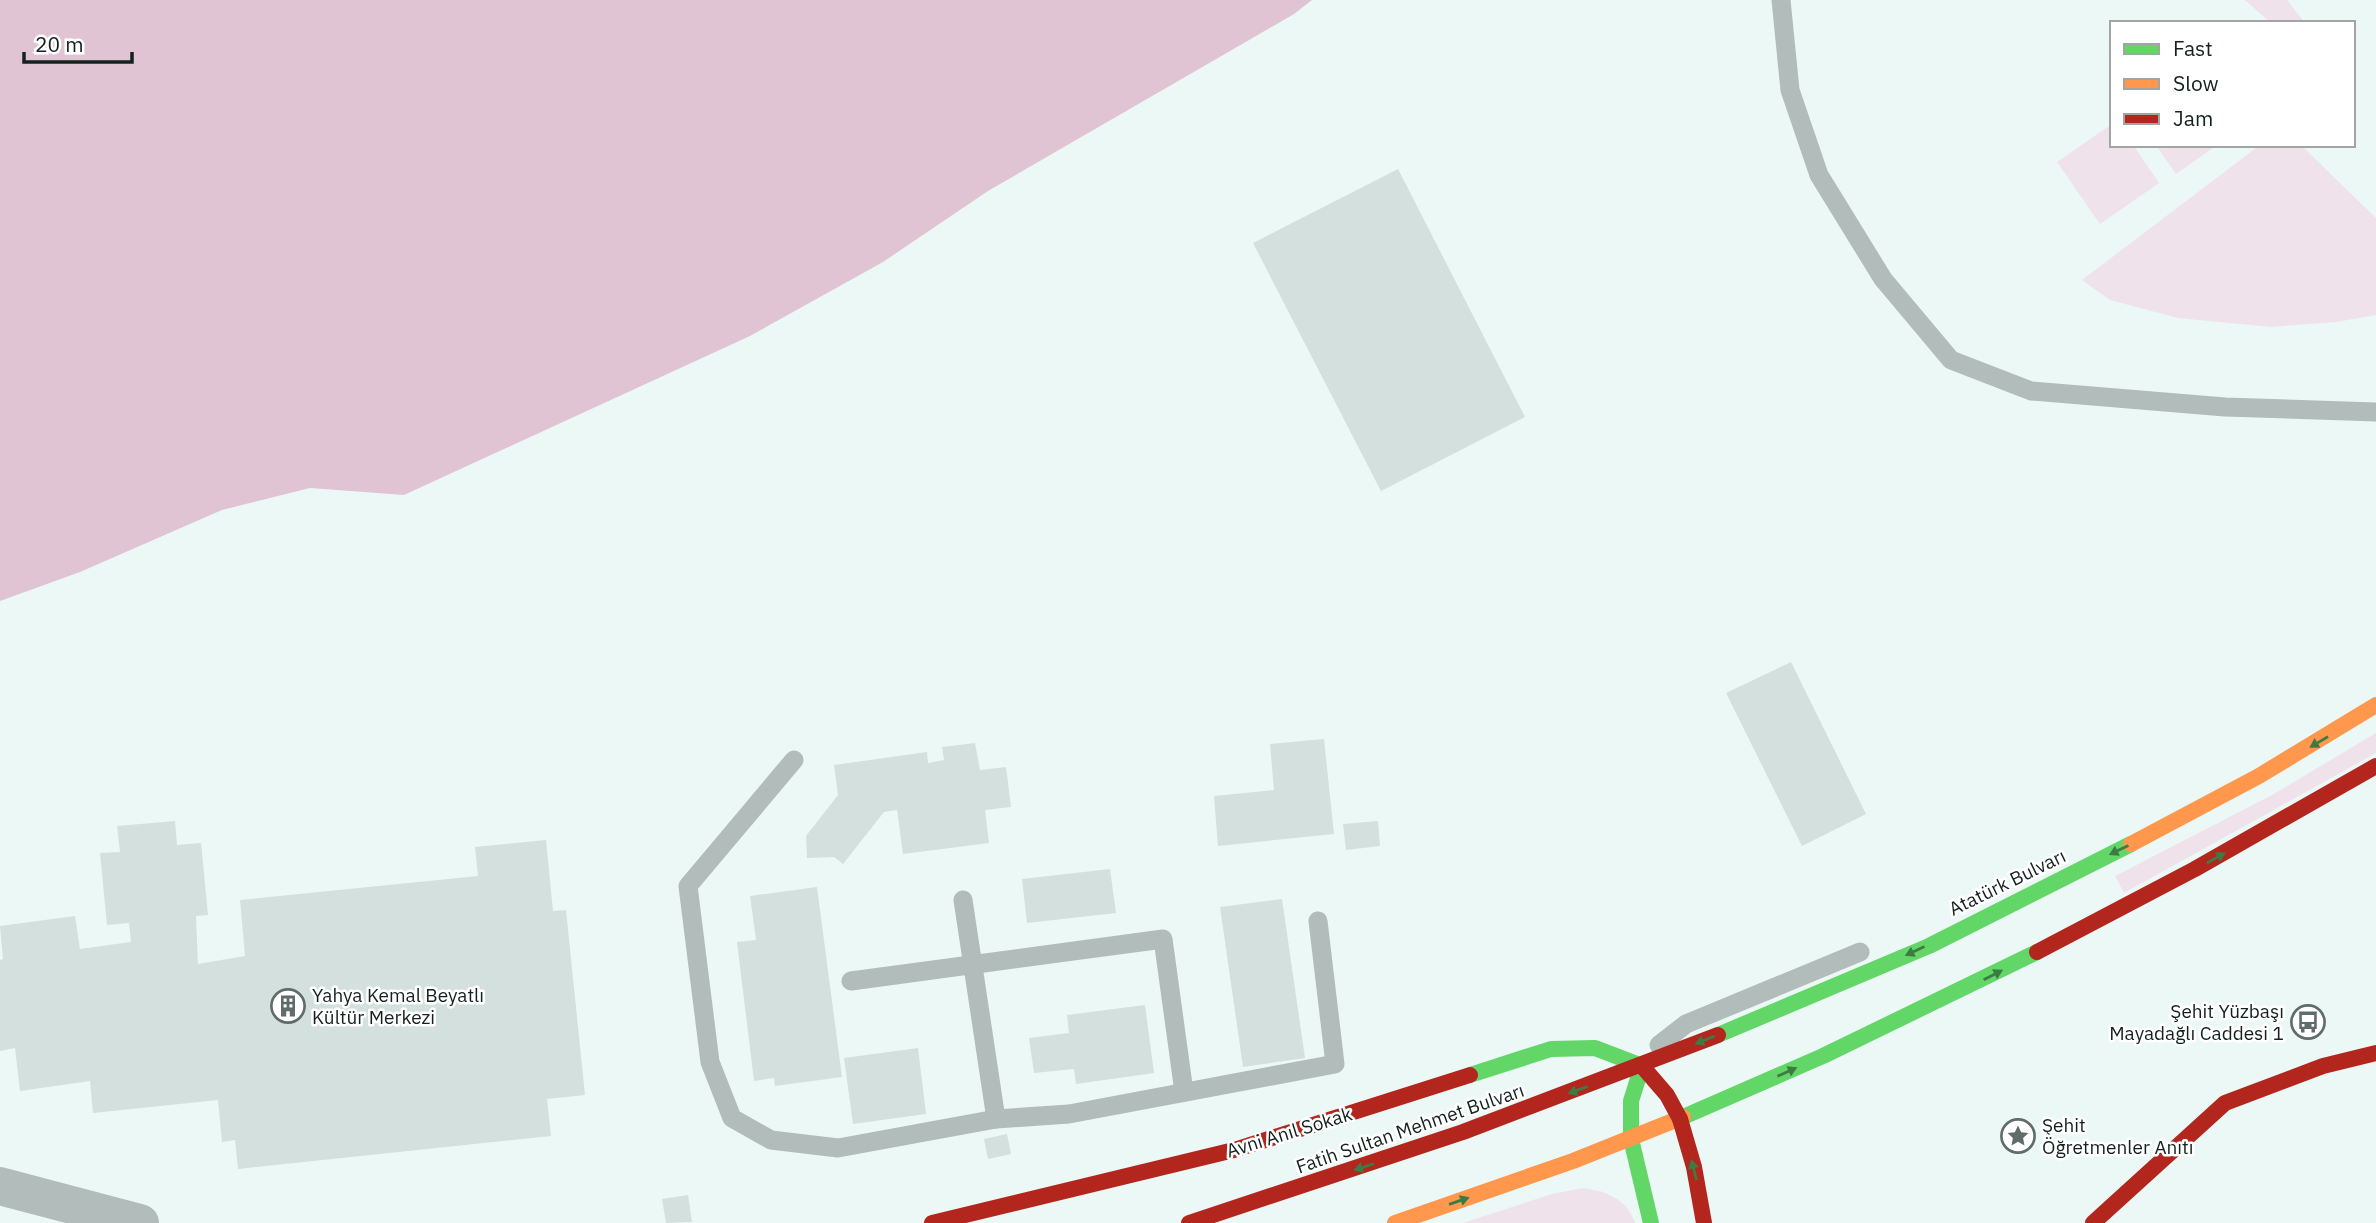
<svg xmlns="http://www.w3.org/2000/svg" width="2376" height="1223" viewBox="0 0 2376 1223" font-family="'IBM Plex Sans',sans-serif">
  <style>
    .green { fill: #f0e2eb }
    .water { fill: #e1c4d4 }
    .building { fill: #d4e0de }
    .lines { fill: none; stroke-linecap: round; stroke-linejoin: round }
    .lane { stroke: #b2bcba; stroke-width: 19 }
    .street { stroke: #b2bcba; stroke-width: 38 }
    .fast { stroke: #63d668; stroke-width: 16 }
    .slow { stroke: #ff974d; stroke-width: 16 }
    .jam { stroke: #b3261e; stroke-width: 16 }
    .oneway { fill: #3c7c43 }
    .labels { text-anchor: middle; stroke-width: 5; stroke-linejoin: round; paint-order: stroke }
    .street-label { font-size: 19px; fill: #15211e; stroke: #fff }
    .poi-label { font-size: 19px; fill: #15211e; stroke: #fff; text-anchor: start }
  </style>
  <rect width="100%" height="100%" fill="#ebf8f6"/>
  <g class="green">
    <path d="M 2245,0 L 2287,0 L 2305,23 L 2271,23 Z"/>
    <path d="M 2112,124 L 2112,145 L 2133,145 L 2159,183 L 2100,224 L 2057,162 Z"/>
    <path d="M 2156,145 L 2217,145 L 2176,174 Z"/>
    <path d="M 2260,145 L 2301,145 L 2376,218 L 2376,315 L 2336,322 L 2271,327 L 2178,318 L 2110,300 L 2082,280 Z"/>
    <path d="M 2376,733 L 2376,753 L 2124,893 L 2115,876 L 2272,795 Z"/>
    <path d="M 1583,1188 C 1606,1191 1627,1199 1635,1223 L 1463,1223 L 1552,1194 Z"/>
  </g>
  <path class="water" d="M 0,0 L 1312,0 L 1294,14 L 988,191 L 883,262 L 750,336 L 404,495 L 310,488 L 222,510 L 80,572 L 0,601 Z"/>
  <g class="building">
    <path d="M 1398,169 L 1525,417 L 1381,491 L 1253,243 Z"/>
    <path d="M 1791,662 L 1866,814 L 1802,846 L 1726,693 Z"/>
    <path d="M 1324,739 L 1334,834 L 1218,846 L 1214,796 L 1274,790 L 1270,744 Z"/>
    <path d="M 975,743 L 980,770 L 1006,767 L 1011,807 L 985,810 L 989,843 L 903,854 L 897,810 L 884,812 L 843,864 L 834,857 L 807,858 L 806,836 L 838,795 L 834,765 L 927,752 L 928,763 L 944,760 L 942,747 Z"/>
    <path d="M 175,821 L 177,845 L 201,843 L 208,915 L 196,916 L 198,964 L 245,956 L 240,900 L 478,876 L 475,847 L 546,840 L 553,911 L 566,910 L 585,1095 L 547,1099 L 551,1136 L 238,1169 L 235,1140 L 222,1142 L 218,1100 L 93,1113 L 90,1081 L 20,1091 L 15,1048 L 0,1051 L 0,960 L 3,959 L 0,926 L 75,916 L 80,949 L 131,942 L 129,923 L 107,925 L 100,853 L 120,852 L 117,826 Z"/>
    <path d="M 1378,821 L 1380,846 L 1346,850 L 1343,824 Z"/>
    <path d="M 1110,869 L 1116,913 L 1027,923 L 1022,879 Z"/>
    <path d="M 817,887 L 842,1077 L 775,1086 L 774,1078 L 754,1081 L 737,942 L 756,940 L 750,896 Z"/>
    <path d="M 1282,899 L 1305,1058 L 1243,1067 L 1220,907 Z"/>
    <path d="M 1145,1005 L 1154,1073 L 1076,1084 L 1074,1069 L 1034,1073 L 1029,1038 L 1069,1033 L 1067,1015 Z"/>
    <path d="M 918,1048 L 926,1114 L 853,1124 L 844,1058 Z"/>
    <path d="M 1007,1134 L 1011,1154 L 988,1159 L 984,1139 Z"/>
    <path d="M 688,1195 L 692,1222 L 666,1223 L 662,1199 Z"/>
  </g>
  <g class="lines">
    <g class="lane">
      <path d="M 1781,0 L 1790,90 L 1819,175 L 1883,279 L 1951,360 L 2031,391 L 2225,407 L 2376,412"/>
      <path d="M 794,760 L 688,886 L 710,1062 L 732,1118 L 771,1140 L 838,1148 L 996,1119 L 1069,1114 L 1335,1064 L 1318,921"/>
      <path d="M 963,900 L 996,1119"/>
      <path d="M 851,981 L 1163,939 L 1184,1092"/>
      <path d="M 1659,1045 L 1686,1024 L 1860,952"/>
    </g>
    <path class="street" d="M 0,1186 L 140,1223"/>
    <g class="fast">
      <path d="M 1718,1035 L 1929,946 L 2131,844"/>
      <path d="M 1470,1075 L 1551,1049 L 1595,1048 L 1642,1066"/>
      <path d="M 1683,1117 L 1823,1056 L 2037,952"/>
      <path d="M 1631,1139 L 1651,1223"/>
      <path d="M 1631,1139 L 1631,1101 L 1642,1066"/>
    </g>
    <g class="slow">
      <path d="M 2131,844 L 2259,776 L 2376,705"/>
      <path d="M 1395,1223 L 1573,1161 L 1683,1117"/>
    </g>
    <g class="jam">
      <path d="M 2037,952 L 2195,869 L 2376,766"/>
      <path d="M 1642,1066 L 1667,1095 L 1680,1119"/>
      <path d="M 1680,1119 L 1694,1167 L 1704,1223"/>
      <path d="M 932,1223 L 1234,1150 L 1470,1075"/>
      <path d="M 1189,1223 L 1463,1132 L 1718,1035"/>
      <path d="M 2093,1223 L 2225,1103 L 2323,1066 L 2376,1053"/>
    </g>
  </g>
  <defs><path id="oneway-solid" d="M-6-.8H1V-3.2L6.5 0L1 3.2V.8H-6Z" transform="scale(1.75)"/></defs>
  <g class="oneway">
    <use href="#oneway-solid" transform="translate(2319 742) rotate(149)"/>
    <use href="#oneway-solid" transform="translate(2119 850) rotate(154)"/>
    <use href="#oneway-solid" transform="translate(2216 858) rotate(-29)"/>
    <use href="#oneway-solid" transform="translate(1915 951) rotate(155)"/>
    <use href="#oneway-solid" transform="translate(1993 975) rotate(-27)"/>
    <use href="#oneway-solid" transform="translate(1705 1040) rotate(158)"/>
    <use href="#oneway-solid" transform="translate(1787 1072) rotate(-24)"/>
    <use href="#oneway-solid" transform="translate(1578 1090) rotate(159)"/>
    <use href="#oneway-solid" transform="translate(1364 1167) rotate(162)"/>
    <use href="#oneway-solid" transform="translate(1694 1170) rotate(-104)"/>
    <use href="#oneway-solid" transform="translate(1459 1201) rotate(-19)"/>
  </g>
  <defs>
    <g id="building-ring" transform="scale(1.75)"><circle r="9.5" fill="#fff" stroke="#606c6a" stroke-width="1.5"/><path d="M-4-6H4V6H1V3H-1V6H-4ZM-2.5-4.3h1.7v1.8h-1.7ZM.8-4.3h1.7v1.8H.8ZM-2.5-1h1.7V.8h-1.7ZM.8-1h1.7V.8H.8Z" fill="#606c6a"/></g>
    <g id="bus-ring" transform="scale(1.75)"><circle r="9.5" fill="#fff" stroke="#606c6a" stroke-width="1.5"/><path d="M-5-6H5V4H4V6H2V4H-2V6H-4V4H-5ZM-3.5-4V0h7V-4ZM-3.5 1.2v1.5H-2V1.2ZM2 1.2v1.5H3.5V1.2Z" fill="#606c6a"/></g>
    <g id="sight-ring" transform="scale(1.75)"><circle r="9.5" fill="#fff" stroke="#606c6a" stroke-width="1.5"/><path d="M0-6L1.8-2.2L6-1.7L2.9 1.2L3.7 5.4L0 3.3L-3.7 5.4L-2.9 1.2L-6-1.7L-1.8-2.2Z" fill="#606c6a"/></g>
  </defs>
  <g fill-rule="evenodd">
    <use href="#building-ring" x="288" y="1006"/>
    <use href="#bus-ring" x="2308" y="1022"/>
    <use href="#sight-ring" x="2018" y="1136"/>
  </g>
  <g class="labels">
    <g class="street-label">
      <text transform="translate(2007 882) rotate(-26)" y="7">Atatürk Bulvarı</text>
      <text transform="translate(1410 1128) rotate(-19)" y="7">Fatih Sultan Mehmet Bulvarı</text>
      <text transform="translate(1289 1132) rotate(-17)" y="7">Avni Anıl Sokak</text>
    </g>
    <g class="poi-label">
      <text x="312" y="1002">Yahya Kemal Beyatlı<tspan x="312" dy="22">Kültür Merkezi</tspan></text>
      <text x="2284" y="1018" text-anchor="end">Şehit Yüzbaşı<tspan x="2284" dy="22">Mayadağlı Caddesi 1</tspan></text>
      <text x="2042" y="1132">Şehit<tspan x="2042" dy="22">Öğretmenler Anıtı</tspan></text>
    </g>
  </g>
  <rect x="2110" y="21" width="245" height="126" fill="#ffffff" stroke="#a1a6a5" stroke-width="2"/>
  <rect x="2124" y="44" width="35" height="10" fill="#63d668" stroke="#a1a6a5" stroke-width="2"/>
  <text x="2173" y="56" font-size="21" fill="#15211e">Fast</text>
  <rect x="2124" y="79" width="35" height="10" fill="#ff974d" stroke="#a1a6a5" stroke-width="2"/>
  <text x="2173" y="91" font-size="21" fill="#15211e">Slow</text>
  <rect x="2124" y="114" width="35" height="10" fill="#b3261e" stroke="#a1a6a5" stroke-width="2"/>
  <text x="2173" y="126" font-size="21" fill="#15211e">Jam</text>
  <path d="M24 52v10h108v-10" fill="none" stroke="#15211e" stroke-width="3.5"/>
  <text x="35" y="52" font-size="21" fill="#15211e" stroke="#ffffff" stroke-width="5" paint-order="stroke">20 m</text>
</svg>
